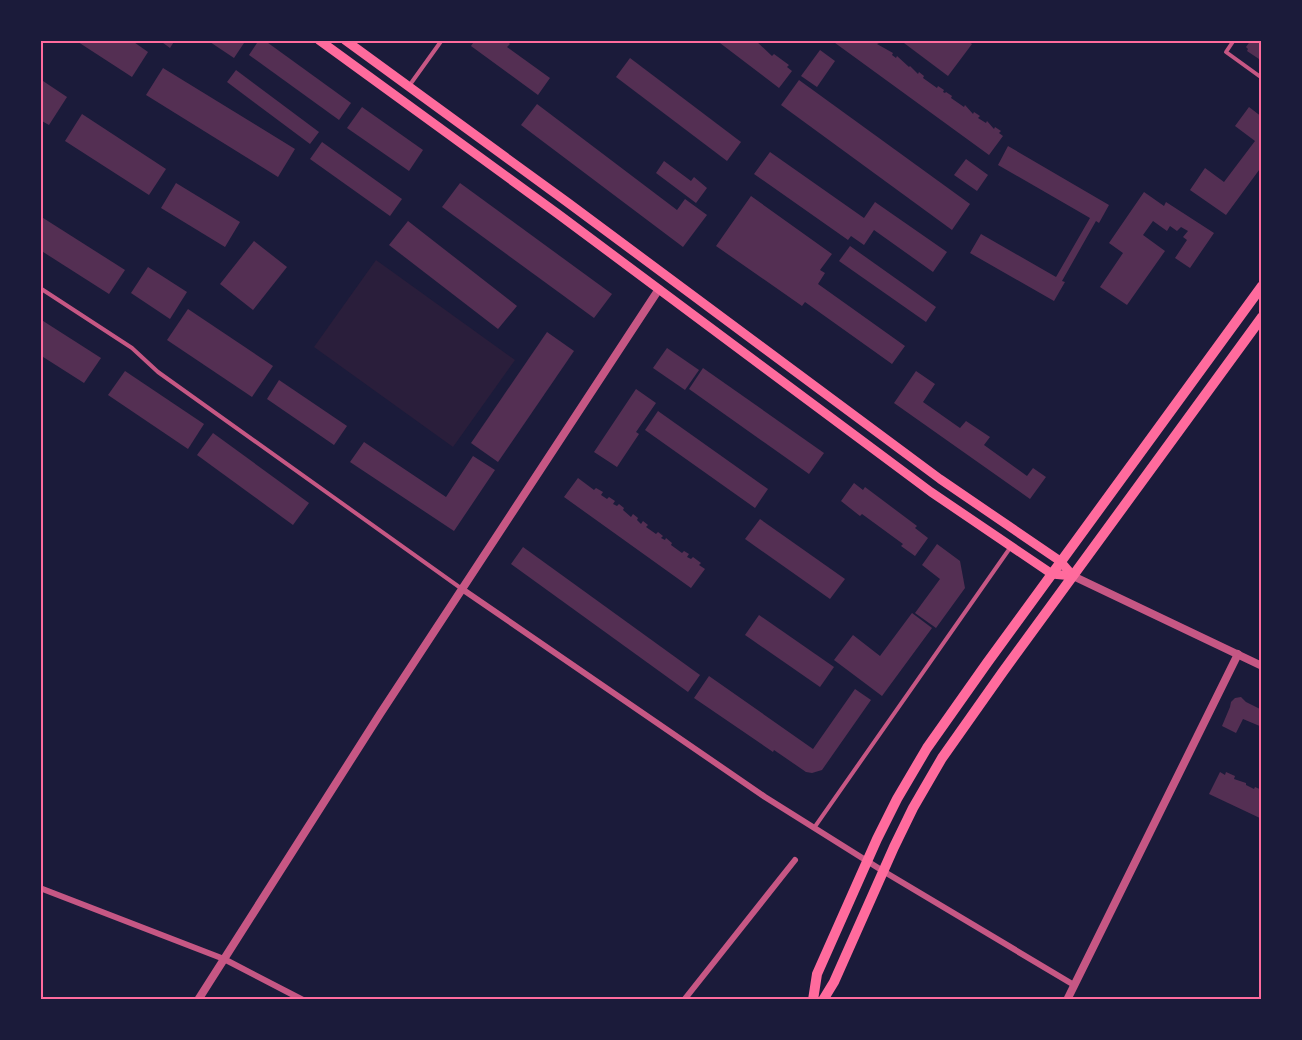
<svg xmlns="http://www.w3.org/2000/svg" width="1302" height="1040" viewBox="0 0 1302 1040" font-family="Jost,sans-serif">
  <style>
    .green { fill: #2a1e3b }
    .building { fill: #542f53 }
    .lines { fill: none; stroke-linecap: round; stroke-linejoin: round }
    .service { stroke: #c65784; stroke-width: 4 }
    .minor { stroke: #c65784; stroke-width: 6 }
    .tertiary { stroke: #c65784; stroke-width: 8 }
    .secondary { stroke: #ff6b9d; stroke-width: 9 }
    .primary { stroke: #ff6b9d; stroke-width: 10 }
    .neatline { fill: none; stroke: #ff6b9d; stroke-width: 2 }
  </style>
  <rect width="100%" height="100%" fill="#1b1b3a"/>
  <path class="green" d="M 376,260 L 515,360 L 453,447 L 314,347 Z"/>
  <g class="building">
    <path d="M 75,40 L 131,40 L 148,52 L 132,77 Z"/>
    <path d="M 159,40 L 175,40 L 170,48 Z"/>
    <path d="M 207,40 L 246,40 L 234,58 Z"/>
    <path d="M 259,40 L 264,40 L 351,103 L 339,120 L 249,55 Z"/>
    <path d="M 475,40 L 506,40 L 510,44 L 507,47 L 550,78 L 538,95 L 471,46 Z"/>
    <path d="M 716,40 L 755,40 L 772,56 L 774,54 L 789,65 L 787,67 L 792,71 L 779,88 Z"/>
    <path d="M 831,40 L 876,40 L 879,43 L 877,44 L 893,53 L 892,55 L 896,58 L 897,56 L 909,67 L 910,66 L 918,74 L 919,72 L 924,76 L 923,78 L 937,88 L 938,86 L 944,90 L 943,92 L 945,93 L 946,92 L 952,96 L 951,98 L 964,107 L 965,105 L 973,114 L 974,112 L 980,116 L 978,118 L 986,123 L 987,121 L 994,129 L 995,127 L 1001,131 L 999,133 L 1003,136 L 989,155 Z"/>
    <path d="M 900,40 L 967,40 L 972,44 L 948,76 Z"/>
    <path d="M 1251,40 L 1262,40 L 1262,61 L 1247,51 L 1248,49 L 1246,47 Z"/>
    <path d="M 820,50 L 835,61 L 817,87 L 801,76 Z"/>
    <path d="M 630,58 L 741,142 L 727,161 L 616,77 Z"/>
    <path d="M 163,68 L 295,149 L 278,177 L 146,95 Z"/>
    <path d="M 236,70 L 319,132 L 310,144 L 227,82 Z"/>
    <path d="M 40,79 L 67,97 L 49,125 L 40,120 Z"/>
    <path d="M 799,80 L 970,204 L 952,230 L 781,105 Z"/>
    <path d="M 537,104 L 677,210 L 685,199 L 707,215 L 683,247 L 521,125 Z"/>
    <path d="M 362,107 L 423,150 L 409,171 L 347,128 Z"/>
    <path d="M 1249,107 L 1262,117 L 1262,166 L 1226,215 L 1190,190 L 1205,168 L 1224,182 L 1255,141 L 1235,126 Z"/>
    <path d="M 82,114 L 166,169 L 149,195 L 65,141 Z"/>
    <path d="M 322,142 L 402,199 L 390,216 L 310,159 Z"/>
    <path d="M 1008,146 L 1109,205 L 1099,223 L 1096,221 L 1062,281 L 1065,282 L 1054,301 L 970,253 L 981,234 L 1056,277 L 1090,218 L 998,165 Z"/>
    <path d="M 770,152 L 864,218 L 875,202 L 947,252 L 933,272 L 874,230 L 864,245 L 851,236 L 848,240 L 754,174 Z"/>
    <path d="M 966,159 L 988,175 L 977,191 L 954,175 Z"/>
    <path d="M 664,161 L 691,181 L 694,177 L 707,188 L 696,203 L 656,173 Z"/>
    <path d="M 176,183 L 240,222 L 225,247 L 161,208 Z"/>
    <path d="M 460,183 L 612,294 L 594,318 L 442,207 Z"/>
    <path d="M 1144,192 L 1164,206 L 1166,202 L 1214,233 L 1190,268 L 1175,258 L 1187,240 L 1183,237 L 1188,231 L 1181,227 L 1177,231 L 1170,226 L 1167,231 L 1153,221 L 1143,235 L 1165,251 L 1127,305 L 1100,287 L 1123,253 L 1109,243 Z"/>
    <path d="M 751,196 L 832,254 L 820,270 L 825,273 L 818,284 L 905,346 L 892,364 L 805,302 L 802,306 L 716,246 Z"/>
    <path d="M 40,216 L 125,270 L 109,294 L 40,250 Z"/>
    <path d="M 408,221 L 517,306 L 498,329 L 389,245 Z"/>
    <path d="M 254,241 L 287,267 L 253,310 L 220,284 Z"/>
    <path d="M 850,246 L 936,307 L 926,322 L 839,261 Z"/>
    <path d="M 148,267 L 187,292 L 170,319 L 131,293 Z"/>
    <path d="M 188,309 L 273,366 L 252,397 L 167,340 Z"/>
    <path d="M 40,319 L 101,358 L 84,383 L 40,355 Z"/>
    <path d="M 547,332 L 574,351 L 498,462 L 471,443 Z"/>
    <path d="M 667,348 L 699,370 L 685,390 L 653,368 Z"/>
    <path d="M 703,368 L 824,453 L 809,474 L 689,389 Z"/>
    <path d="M 125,371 L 204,424 L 188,449 L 108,395 Z"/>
    <path d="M 916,371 L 935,384 L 923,402 L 960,428 L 966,421 L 990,437 L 984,445 L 1027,476 L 1033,468 L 1046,477 L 1030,499 L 894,403 Z"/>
    <path d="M 279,380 L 347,426 L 334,445 L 267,399 Z"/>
    <path d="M 636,389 L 656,403 L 636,432 L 639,434 L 617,467 L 594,452 Z"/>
    <path d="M 658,411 L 768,489 L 755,508 L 645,430 Z"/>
    <path d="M 213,433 L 309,503 L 293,525 L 197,455 Z"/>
    <path d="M 364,442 L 446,497 L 473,456 L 495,470 L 454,531 L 350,462 Z"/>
    <path d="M 578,478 L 594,490 L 596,488 L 603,492 L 601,495 L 607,499 L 609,497 L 615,501 L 613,504 L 617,506 L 619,504 L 624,508 L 623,510 L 631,517 L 633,514 L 638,518 L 637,520 L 641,524 L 643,521 L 648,525 L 646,527 L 656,534 L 658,532 L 663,536 L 661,538 L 665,540 L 666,538 L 672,543 L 671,545 L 682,553 L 684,551 L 689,554 L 687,557 L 691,559 L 693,557 L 701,563 L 699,565 L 705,569 L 691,588 L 564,497 Z"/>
    <path d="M 854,483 L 863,490 L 865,487 L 917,526 L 915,528 L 928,538 L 915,556 L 901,546 L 903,544 L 862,514 L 860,516 L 841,501 Z"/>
    <path d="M 760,519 L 845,579 L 830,599 L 745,539 Z"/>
    <path d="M 937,544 L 960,561 L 965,588 L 936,628 L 915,613 L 940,579 L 922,565 Z"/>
    <path d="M 523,547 L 700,675 L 688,692 L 511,564 Z"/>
    <path d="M 912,613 L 932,628 L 882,696 L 834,660 L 853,635 L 880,656 Z"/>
    <path d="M 759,615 L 834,667 L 820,687 L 745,635 Z"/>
    <path d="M 709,676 L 813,749 L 855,689 L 871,700 L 822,770 L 812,773 L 806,772 L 774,750 L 773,752 L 694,698 Z"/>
    <path d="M 1241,697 L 1246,702 L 1262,710 L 1262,727 L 1243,719 L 1236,733 L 1222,726 L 1230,707 L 1231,702 L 1235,698 Z"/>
    <path d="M 1220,772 L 1225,775 L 1226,772 L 1235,776 L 1234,779 L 1246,783 L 1246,785 L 1254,789 L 1255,787 L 1262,790 L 1262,819 L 1209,794 Z"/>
  </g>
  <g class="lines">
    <g class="service">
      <path d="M 1234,40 L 1226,52 L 1262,78"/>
      <path d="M 409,86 L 442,40"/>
      <path d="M 40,288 L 132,348 L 158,372 L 462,589"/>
      <path d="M 814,828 L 1010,548"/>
    </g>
    <g class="minor">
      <path d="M 462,589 L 765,797 L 883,871 L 1074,985"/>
      <path d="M 40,888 L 224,959 L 303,1000"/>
      <path d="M 684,1000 L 795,860"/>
    </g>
    <g class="tertiary">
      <path d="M 1073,576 L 1262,666"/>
      <path d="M 198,1000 L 380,714 L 659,289"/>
      <path d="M 1067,1000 L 1238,654"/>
    </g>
    <g class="secondary">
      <path d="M 319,40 L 558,214 L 931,492 L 1052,574 L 1073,576"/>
      <path d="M 345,40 L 567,202 L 940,479 L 1060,561 L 1073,576"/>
    </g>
    <g class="primary">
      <path d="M 813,1000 L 817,974 L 877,839 L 897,799 L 927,748 L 987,663 L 1262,286"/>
      <path d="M 823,1000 L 834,982 L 894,847 L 913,808 L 942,758 L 1002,673 L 1262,317"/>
    </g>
  </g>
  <rect width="1302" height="1040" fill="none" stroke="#1b1b3a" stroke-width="84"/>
  <rect x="42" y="42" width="1218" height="956" class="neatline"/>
</svg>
